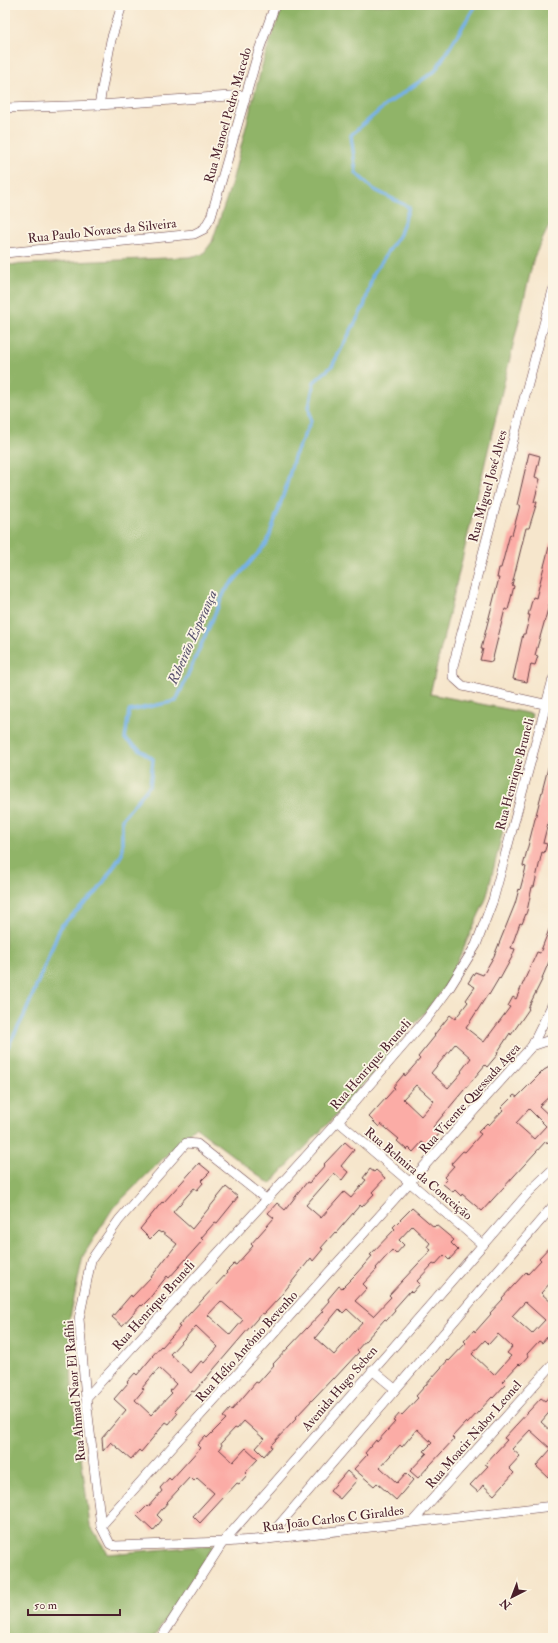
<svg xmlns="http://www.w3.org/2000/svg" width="558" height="1643" viewBox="0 0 558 1643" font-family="'IM FELL Double Pica',serif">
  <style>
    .forest { fill: #90b468; stroke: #6d6a4a }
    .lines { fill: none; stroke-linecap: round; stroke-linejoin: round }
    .stream { stroke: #75b1e7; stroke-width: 3.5 }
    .building { fill: #fbaca6; fill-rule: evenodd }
    .minor-casing { stroke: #643d43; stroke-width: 10 }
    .minor { stroke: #fff; stroke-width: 9 }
    .labels { text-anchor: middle; stroke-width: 3.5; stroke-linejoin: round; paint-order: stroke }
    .street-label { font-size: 13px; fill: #4a1f2b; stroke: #fcf5e5 }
    .water-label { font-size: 14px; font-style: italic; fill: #59526d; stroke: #fcf5e5 }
  </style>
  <rect width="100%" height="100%" fill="#fcf5e5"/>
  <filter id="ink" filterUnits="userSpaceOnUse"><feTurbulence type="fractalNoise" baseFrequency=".025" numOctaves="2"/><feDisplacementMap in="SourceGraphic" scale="8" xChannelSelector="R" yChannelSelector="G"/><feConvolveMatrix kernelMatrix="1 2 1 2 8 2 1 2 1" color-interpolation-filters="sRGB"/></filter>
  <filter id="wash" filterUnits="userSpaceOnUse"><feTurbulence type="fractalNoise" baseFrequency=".012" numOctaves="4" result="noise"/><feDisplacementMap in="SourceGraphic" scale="16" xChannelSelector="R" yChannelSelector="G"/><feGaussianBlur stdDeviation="0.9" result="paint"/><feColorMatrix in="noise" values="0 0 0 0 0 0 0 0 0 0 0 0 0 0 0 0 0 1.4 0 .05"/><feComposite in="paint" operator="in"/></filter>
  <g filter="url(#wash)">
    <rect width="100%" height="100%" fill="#f6e6cc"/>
    <path class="forest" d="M 283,5 L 553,5 L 553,223 L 548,228 L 534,257 L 430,694 L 532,714 L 486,899 L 446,986 L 424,1013 L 337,1114 L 270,1184 L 195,1127 L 113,1208 L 83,1256 L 69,1322 L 72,1387 L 90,1525 L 108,1554 L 214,1545 L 153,1638 L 5,1638 L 5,265 L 189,257 L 203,254 L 212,242 L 232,182 L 253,99 L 264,59 Z"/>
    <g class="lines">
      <path class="stream" d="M 5,1052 L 24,1016 L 61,926 L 97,892 L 122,854 L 122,819 L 150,785 L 153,759 L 125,739 L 129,711 L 176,701 L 225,591 L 267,543 L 286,487 L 294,457 L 311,421 L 309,407 L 314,382 L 332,366 L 364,306 L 373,274 L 400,234 L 409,207 L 373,189 L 356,173 L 351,135 L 387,104 L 435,71 L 476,5"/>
    </g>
    <g id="blocks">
      <g class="building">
        <path d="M 529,453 L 540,456 L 535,477 L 540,479 L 534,502 L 537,502 L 529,528 L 526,528 L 512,585 L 514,586 L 508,610 L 505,609 L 492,662 L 480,660 L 483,649 L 481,649 L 499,578 L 497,578 L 499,568 L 501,568 L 510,534 L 512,535 L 520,505 L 517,505 Z"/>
        <path d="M 550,543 L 553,544 L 553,591 L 535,655 L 538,656 L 535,665 L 531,664 L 527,682 L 513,679 L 523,634 L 525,634 L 530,615 L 528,615 L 533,597 L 536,598 Z"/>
        <path d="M 549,764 L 553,765 L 553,816 L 550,815 L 543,843 L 547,844 L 544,853 L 542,852 L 534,887 L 532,887 L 527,911 L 522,924 L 520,923 L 511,948 L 515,949 L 512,957 L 500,979 L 499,978 L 489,995 L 488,994 L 466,1028 L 484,1042 L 510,1007 L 508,1006 L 513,997 L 516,999 L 537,952 L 540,953 L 552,922 L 553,958 L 551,957 L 542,978 L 543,978 L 528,1008 L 529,1009 L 511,1035 L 510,1033 L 497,1053 L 498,1054 L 487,1067 L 485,1065 L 433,1127 L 440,1133 L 428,1147 L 422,1142 L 413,1152 L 409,1148 L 407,1150 L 397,1141 L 399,1139 L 381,1124 L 379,1127 L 369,1117 L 395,1088 L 393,1087 L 404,1074 L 405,1076 L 420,1059 L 418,1057 L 435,1036 L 434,1035 L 450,1015 L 455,1019 L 468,1002 L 466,1000 L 475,987 L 468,983 L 475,972 L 483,975 L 494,956 L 515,904 L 519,889 L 520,890 L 526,867 L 523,866 ZM 455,1044 L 471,1058 L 461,1071 L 462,1072 L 448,1088 L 431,1073 ZM 416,1085 L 434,1101 L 421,1116 L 403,1099 Z"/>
        <path d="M 553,1065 L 553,1093 L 539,1106 L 553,1119 L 553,1137 L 547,1143 L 546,1141 L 482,1211 L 462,1194 L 461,1196 L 455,1190 L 453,1192 L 443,1184 L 447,1180 L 444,1177 L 454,1166 L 451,1164 L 463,1151 L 465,1152 L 481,1134 L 478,1132 L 487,1123 L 489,1125 L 503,1110 L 501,1108 L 514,1095 L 517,1097 L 544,1070 ZM 529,1109 L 546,1126 L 534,1139 L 516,1123 Z"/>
        <path d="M 345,1142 L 354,1150 L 341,1166 L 348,1172 L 342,1180 L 334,1173 L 306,1205 L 321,1218 L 344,1192 L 351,1198 L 366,1180 L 363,1178 L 370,1169 L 374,1172 L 376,1170 L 385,1178 L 372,1192 L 374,1194 L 362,1207 L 360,1205 L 336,1233 L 335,1232 L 321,1248 L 323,1249 L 313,1261 L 311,1258 L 279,1298 L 264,1314 L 262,1313 L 202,1383 L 194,1392 L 192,1391 L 175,1410 L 178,1413 L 169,1424 L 166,1422 L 141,1452 L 139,1450 L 131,1459 L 111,1442 L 103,1451 L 102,1438 L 126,1410 L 114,1399 L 128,1383 L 127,1382 L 135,1373 L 137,1375 L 153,1356 L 152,1356 L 161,1346 L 162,1347 L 180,1327 L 178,1326 L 227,1273 L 226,1272 L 234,1264 L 236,1265 L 253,1246 L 251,1244 L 274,1218 L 268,1213 L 277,1203 L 285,1210 L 307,1182 L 309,1183 L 325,1165 L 324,1164 ZM 221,1301 L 243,1320 L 230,1335 L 208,1315 ZM 196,1326 L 218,1347 L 204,1363 L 201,1361 L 191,1373 L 170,1354 ZM 159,1368 L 176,1384 L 170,1391 L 172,1393 L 151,1415 L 135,1400 L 144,1389 L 142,1388 Z"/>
        <path d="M 199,1163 L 210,1172 L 201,1181 L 203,1183 L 197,1190 L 194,1188 L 173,1212 L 192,1229 L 226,1187 L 238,1197 L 217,1223 L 215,1222 L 201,1238 L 203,1240 L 169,1278 L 167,1276 L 149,1299 L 142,1306 L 141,1305 L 122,1326 L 112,1317 L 131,1295 L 132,1297 L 151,1277 L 177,1244 L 162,1232 L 161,1233 L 158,1231 L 150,1239 L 140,1229 L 162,1202 L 163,1203 Z"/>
        <path d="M 412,1208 L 434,1227 L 436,1225 L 454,1240 L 451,1243 L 458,1250 L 449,1260 L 444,1255 L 435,1265 L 433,1264 L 417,1281 L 420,1284 L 412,1293 L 410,1291 L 394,1309 L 395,1311 L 387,1320 L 385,1319 L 357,1350 L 359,1352 L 334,1379 L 333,1378 L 295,1418 L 296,1419 L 271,1445 L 272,1447 L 264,1456 L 256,1448 L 264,1439 L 244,1421 L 237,1429 L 235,1428 L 221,1443 L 222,1445 L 219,1449 L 233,1462 L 246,1448 L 258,1459 L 245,1473 L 247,1475 L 239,1484 L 237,1483 L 200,1523 L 193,1516 L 214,1493 L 197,1478 L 194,1481 L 190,1477 L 167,1502 L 168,1502 L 157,1515 L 162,1520 L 153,1531 L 137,1516 L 147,1506 L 148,1507 L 162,1491 L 160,1488 L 169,1478 L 171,1480 L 200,1448 L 197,1445 L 205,1436 L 207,1438 L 226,1419 L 223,1417 L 230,1409 L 232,1410 L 256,1382 L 258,1383 L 274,1365 L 273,1364 L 323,1311 L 321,1310 L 329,1301 L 328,1299 L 339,1286 L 342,1288 L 356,1274 L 372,1256 L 370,1255 L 395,1229 L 393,1227 ZM 412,1226 L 430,1243 L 427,1247 L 431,1250 L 389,1295 L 391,1297 L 373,1316 L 355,1301 L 367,1288 L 363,1284 L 377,1269 L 376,1268 L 392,1250 L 396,1254 L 404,1245 L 399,1240 ZM 339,1309 L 343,1313 L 347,1309 L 362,1323 L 334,1355 L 315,1338 Z"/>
        <path d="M 553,1243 L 553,1280 L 541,1293 L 553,1304 L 553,1330 L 542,1343 L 539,1341 L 527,1354 L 528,1356 L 520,1365 L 519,1364 L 502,1382 L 505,1385 L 493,1398 L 492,1397 L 467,1424 L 466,1422 L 452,1437 L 454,1439 L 418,1478 L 410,1471 L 427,1453 L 424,1451 L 432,1443 L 417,1429 L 402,1447 L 400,1445 L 380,1467 L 397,1483 L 406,1473 L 413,1480 L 396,1500 L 377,1483 L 374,1486 L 354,1469 L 367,1455 L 365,1453 L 376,1440 L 377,1442 L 395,1422 L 393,1421 L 400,1413 L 402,1415 L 418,1398 L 416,1396 L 448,1360 L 449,1361 L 466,1343 L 464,1341 L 474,1330 L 475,1332 L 491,1314 L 490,1313 L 503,1299 L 502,1298 L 526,1272 L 528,1274 L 541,1260 L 539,1258 ZM 525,1302 L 545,1320 L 532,1334 L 512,1316 ZM 498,1334 L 512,1347 L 507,1353 L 511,1356 L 494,1375 L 472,1354 L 485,1340 L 489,1344 Z"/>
        <path d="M 553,1392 L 553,1408 L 541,1422 L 553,1433 L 553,1472 L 548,1477 L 536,1466 L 551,1449 L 530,1430 L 512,1449 L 520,1456 L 509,1468 L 514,1473 L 494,1495 L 483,1485 L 478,1492 L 470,1485 L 488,1466 L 485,1464 L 507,1440 L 504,1438 L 541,1398 L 545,1401 Z"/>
        <path d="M 347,1471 L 357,1480 L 340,1499 L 330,1491 Z"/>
      </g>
    </g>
  </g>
  <g filter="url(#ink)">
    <use href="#blocks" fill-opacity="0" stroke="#643d43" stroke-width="1"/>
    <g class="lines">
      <g class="minor-casing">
        <g id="minor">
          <path d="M 99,105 L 111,40 L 122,5"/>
          <path d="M 5,108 L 99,105 L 245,95"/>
          <path d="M 5,253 L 194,234 L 204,229 L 211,217 L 258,53 L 275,5"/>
          <path d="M 553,290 L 453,666 L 453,677 L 463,686 L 553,706"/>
          <path d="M 532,1046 L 553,1003"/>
          <path d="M 338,1121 L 483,1245"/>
          <path d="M 267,1200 L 197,1144 L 186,1143 L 119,1220 L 91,1260 L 79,1319 L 86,1398 L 101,1526 L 110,1544 L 115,1546 L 223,1542 L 267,1539 L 553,1506"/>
          <path d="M 372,1370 L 395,1389"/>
          <path d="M 86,1398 L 338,1121 L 428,1017 L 450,987 L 476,945 L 493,900 L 553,679"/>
          <path d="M 413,1521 L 553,1364"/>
          <path d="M 101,1526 L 532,1046 L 553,1039"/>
          <path d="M 267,1539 L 553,1206"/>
          <path d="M 161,1638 L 223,1542 L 529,1192 L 553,1169"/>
        </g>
      </g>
      <use href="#minor" class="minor"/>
    </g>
  </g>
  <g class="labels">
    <g class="street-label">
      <text transform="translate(227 115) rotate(-74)" y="5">Rua Manoel Pedro Macedo</text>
      <text transform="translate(102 230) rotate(-6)" y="5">Rua Paulo Novaes da Silveira</text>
      <text transform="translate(487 486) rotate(-75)" y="5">Rua Miguel José Alves</text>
      <text transform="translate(514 774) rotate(-75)" y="5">Rua Henrique Bruneli</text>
      <text transform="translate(370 1064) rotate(-49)" y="5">Rua Henrique Bruneli</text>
      <text transform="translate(469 1098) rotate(-48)" y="5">Rua Vicente Quessada Agea</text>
      <text transform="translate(419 1173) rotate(40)" y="5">Rua Belmira da Conceição</text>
      <text transform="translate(153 1305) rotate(-48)" y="5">Rua Henrique Bruneli</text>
      <text transform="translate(246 1346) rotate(-48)" y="5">Rua Hélio Antônio Bevenho</text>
      <text transform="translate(339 1388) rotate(-49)" y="5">Avenida Hugo Seben</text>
      <text transform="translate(74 1391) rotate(-95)" y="5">Rua Ahmad Naor El Rafihi</text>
      <text transform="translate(473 1434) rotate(-49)" y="5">Rua Moacir Nabor Leonel</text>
      <text transform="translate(333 1518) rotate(-7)" y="5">Rua João Carlos C Giraldes</text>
    </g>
    <g class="water-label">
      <text transform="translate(192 637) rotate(-66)" y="5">Ribeirão Esperança</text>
    </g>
  </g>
  <rect width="558" height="1643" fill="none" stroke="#fcf5e5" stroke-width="20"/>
  <g transform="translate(512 1597) rotate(222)" stroke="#fcf5e5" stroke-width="3" paint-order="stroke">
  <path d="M0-3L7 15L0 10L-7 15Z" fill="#4a1f2b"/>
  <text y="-6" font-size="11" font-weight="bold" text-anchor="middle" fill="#4a1f2b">N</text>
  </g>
  <path d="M28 1609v6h92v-6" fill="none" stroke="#4a1f2b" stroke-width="2"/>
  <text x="34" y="1609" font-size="12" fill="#4a1f2b" stroke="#fcf5e5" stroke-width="3" paint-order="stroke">50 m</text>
</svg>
